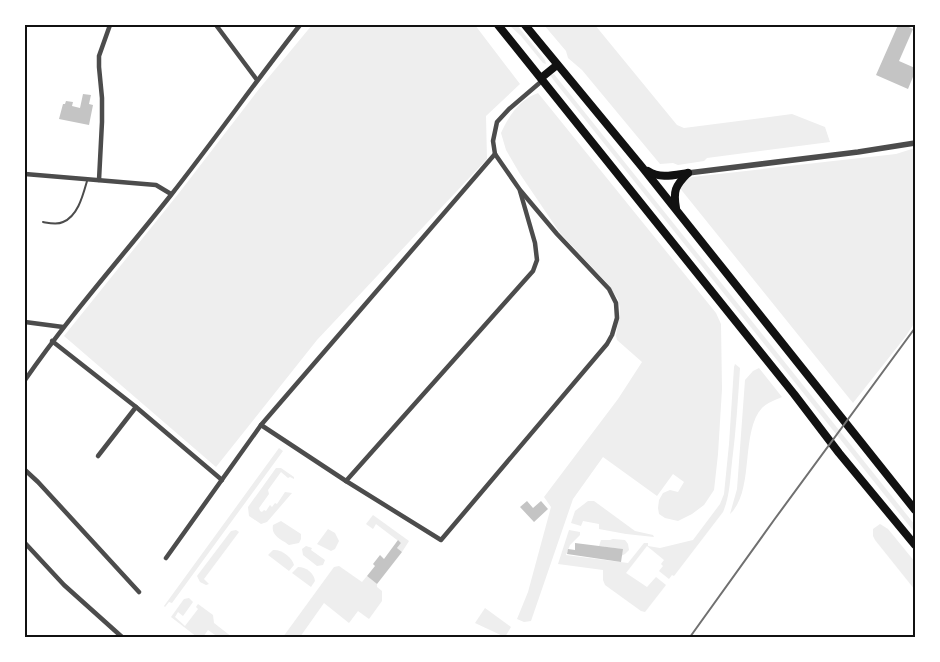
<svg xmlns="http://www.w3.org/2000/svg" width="940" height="662" viewBox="0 0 940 662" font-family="Literata,serif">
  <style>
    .green { fill: #eee }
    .building { fill: #c4c4c4 }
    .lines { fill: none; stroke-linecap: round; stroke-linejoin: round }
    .service { stroke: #4c4c4c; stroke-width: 2 }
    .minor { stroke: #4c4c4c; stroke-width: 4.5 }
    .tertiary { stroke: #4c4c4c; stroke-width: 5.5 }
    .trunk { stroke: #111; stroke-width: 8 }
    .rail { stroke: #707070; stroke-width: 2 }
    .neatline { fill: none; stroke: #111; stroke-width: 2 }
  </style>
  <rect width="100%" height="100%" fill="#fff"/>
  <g class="green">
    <path d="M 312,25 L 475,25 L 520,84 L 486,116 L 487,159 L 317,340 L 216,467 L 64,336 L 179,193 L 259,89 Z"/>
    <path d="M 509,25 L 517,25 L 545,60 L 546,64 L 543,63 L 521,36 Z"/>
    <path d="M 544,25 L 595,25 L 677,125 L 684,128 L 792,114 L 825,127 L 830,142 L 707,158 L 704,161 L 678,165 L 673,163 L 660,164 L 582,70 L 568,58 L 566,51 Z"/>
    <path d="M 554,74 L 915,525 L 915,533 L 555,82 L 550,75 Z"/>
    <path d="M 538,93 L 716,313 L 721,324 L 722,389 L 718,454 L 714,490 L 704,505 L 692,514 L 678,521 L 665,518 L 659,514 L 658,508 L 659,500 L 663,493 L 670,490 L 678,492 L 684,482 L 673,474 L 657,496 L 603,457 L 573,499 L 531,621 L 524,622 L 517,619 L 528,592 L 551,507 L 544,497 L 618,399 L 642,362 L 617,340 L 616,336 L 620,308 L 618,299 L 606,282 L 560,233 L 520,174 L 506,150 L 501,133 C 508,117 520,99 538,93 Z"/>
    <path d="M 915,148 L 915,322 L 906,336 L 853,403 L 679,187 L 684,181 L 692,177 L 896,154 Z"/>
    <path d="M 735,364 L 740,368 C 738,399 736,431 732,462 C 730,479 730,496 723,512 L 674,576 L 672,575 L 669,579 L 659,571 L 663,566 L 661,564 L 664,560 L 647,546 L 626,573 L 647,587 L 656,577 L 666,585 L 645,612 L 641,611 L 605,585 L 603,580 L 603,570 L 558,564 L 569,530 L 580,532 L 580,535 L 570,545 L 566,555 L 628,563 L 644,543 L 648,543 L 648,546 L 660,548 L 693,540 L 720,504 L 724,494 L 729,444 L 734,367 Z"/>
    <path d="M 759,368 L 782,397 C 775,400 767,403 762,408 C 740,432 755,491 730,514 L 737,489 L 745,380 L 753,371 Z"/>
    <path d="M 279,448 L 283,451 L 172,603 L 169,602 L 165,607 L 164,606 Z"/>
    <path d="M 276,468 L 281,468 L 294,477 L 294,479 L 290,477 L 288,478 L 281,472 L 268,490 L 269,494 L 259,508 L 260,511 L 262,512 L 264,510 L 266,511 L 270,505 L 272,507 L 275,503 L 277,504 L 285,492 L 292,493 L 267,522 L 261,524 L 249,516 L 248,507 Z"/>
    <path d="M 588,501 L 594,501 L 635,531 L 653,535 L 654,537 L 626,534 L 599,529 L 599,524 L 583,521 L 581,526 L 571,523 L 575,511 Z"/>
    <path d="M 373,515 L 409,541 L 402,552 L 397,548 L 401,543 L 376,524 L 373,529 L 366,524 Z"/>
    <path d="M 281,521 L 301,534 L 301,539 L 299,543 L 289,545 C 281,539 271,536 273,525 Z"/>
    <path d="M 880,524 L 888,529 L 915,562 L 915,590 L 875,540 L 873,536 L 873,529 Z"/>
    <path d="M 328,529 L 335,533 L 339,541 L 335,549 L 331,551 L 317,544 Z"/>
    <path d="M 236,530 L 239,532 L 204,579 L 209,584 L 206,585 L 200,582 L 197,576 L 231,531 Z"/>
    <path d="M 613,539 L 625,540 L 628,544 L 629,550 L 625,554 L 621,556 L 622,549 L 599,546 L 601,540 L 610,540 Z"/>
    <path d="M 306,546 L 312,548 L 311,550 L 325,560 L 323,565 L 317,566 L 303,555 L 302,549 Z"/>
    <path d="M 273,550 C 281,549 292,557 294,565 L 289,571 L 268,555 Z"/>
    <path d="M 339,566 L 362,582 L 367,576 L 377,584 L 377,587 L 382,591 L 382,601 L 369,619 L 358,611 L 349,623 L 324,603 L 300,637 L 283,637 L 334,567 Z"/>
    <path d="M 298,567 C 306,567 314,573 315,581 L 311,587 L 292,573 Z"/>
    <path d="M 189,598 L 193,602 L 183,616 L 178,612 L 175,617 L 185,626 L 198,609 L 196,607 L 198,604 L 213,615 L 214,623 L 232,637 L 218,637 L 208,630 L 203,637 L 197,637 L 171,617 L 184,599 Z"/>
    <path d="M 485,608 L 511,627 L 505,637 L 475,623 Z"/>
  </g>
  <g class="building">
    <path d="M 898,25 L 905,25 L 913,29 L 899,61 L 915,68 L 915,72 L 908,89 L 876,75 Z"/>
    <path d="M 83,94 L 91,95 L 89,104 L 93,105 L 89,125 L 59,119 L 63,104 L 65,104 L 66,101 L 73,102 L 72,106 L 80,108 Z"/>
    <path d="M 527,501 L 533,508 L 541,501 L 548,509 L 534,522 L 520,507 Z"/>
    <path d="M 398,540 L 401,543 L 397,548 L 402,552 L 377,584 L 367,576 L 375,566 L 373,564 L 380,555 L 384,559 Z"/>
    <path d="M 575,543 L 623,549 L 621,562 L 567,554 L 568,549 L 575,550 Z"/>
  </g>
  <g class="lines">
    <path class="service" d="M 43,222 C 49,223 57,225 63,222 C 78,216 83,195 87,181"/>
    <g class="minor">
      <path d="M 216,25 L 257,80"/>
      <path d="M 25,174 L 156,185 L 171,194"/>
      <path d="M 99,180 L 102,122 L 102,98 L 99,67 L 99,56 L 110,25"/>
      <path d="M 25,322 L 63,327"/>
      <path d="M 52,341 L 136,407 L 222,480"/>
      <path d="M 25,380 C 70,315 122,257 171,195 C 215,139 256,81 300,25"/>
      <path d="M 261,425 L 346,481 L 441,540 L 607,344 L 612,335 L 617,318 L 616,303 L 609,289 L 557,234 L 520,190 L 495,154 L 493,141 L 497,122 L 509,109 L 543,80"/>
      <path d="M 98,456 L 136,407"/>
      <path d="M 25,470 L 38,482 L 139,592"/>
      <path d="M 346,481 L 533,271 L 537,260 L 535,243 L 520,191"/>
      <path d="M 25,543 L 64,585 L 122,637"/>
      <path d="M 166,558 L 261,425 L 495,154"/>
    </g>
    <path class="tertiary" d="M 688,173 L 858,152 L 915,143"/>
    <g class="trunk">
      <path d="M 498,25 L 794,394 L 839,453 L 915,545"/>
      <path d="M 525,25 L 642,167 L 915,510"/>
      <path d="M 541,78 L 557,65"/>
      <path d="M 648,171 C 660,179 674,175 688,173"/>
      <path d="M 676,208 C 673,191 675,186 688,173"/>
    </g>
    <path class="rail" d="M 690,637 L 774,520 L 915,328"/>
  </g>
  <rect width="940" height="662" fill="none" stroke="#ffffff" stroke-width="52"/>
  <rect x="26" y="26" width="888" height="610" class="neatline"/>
</svg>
